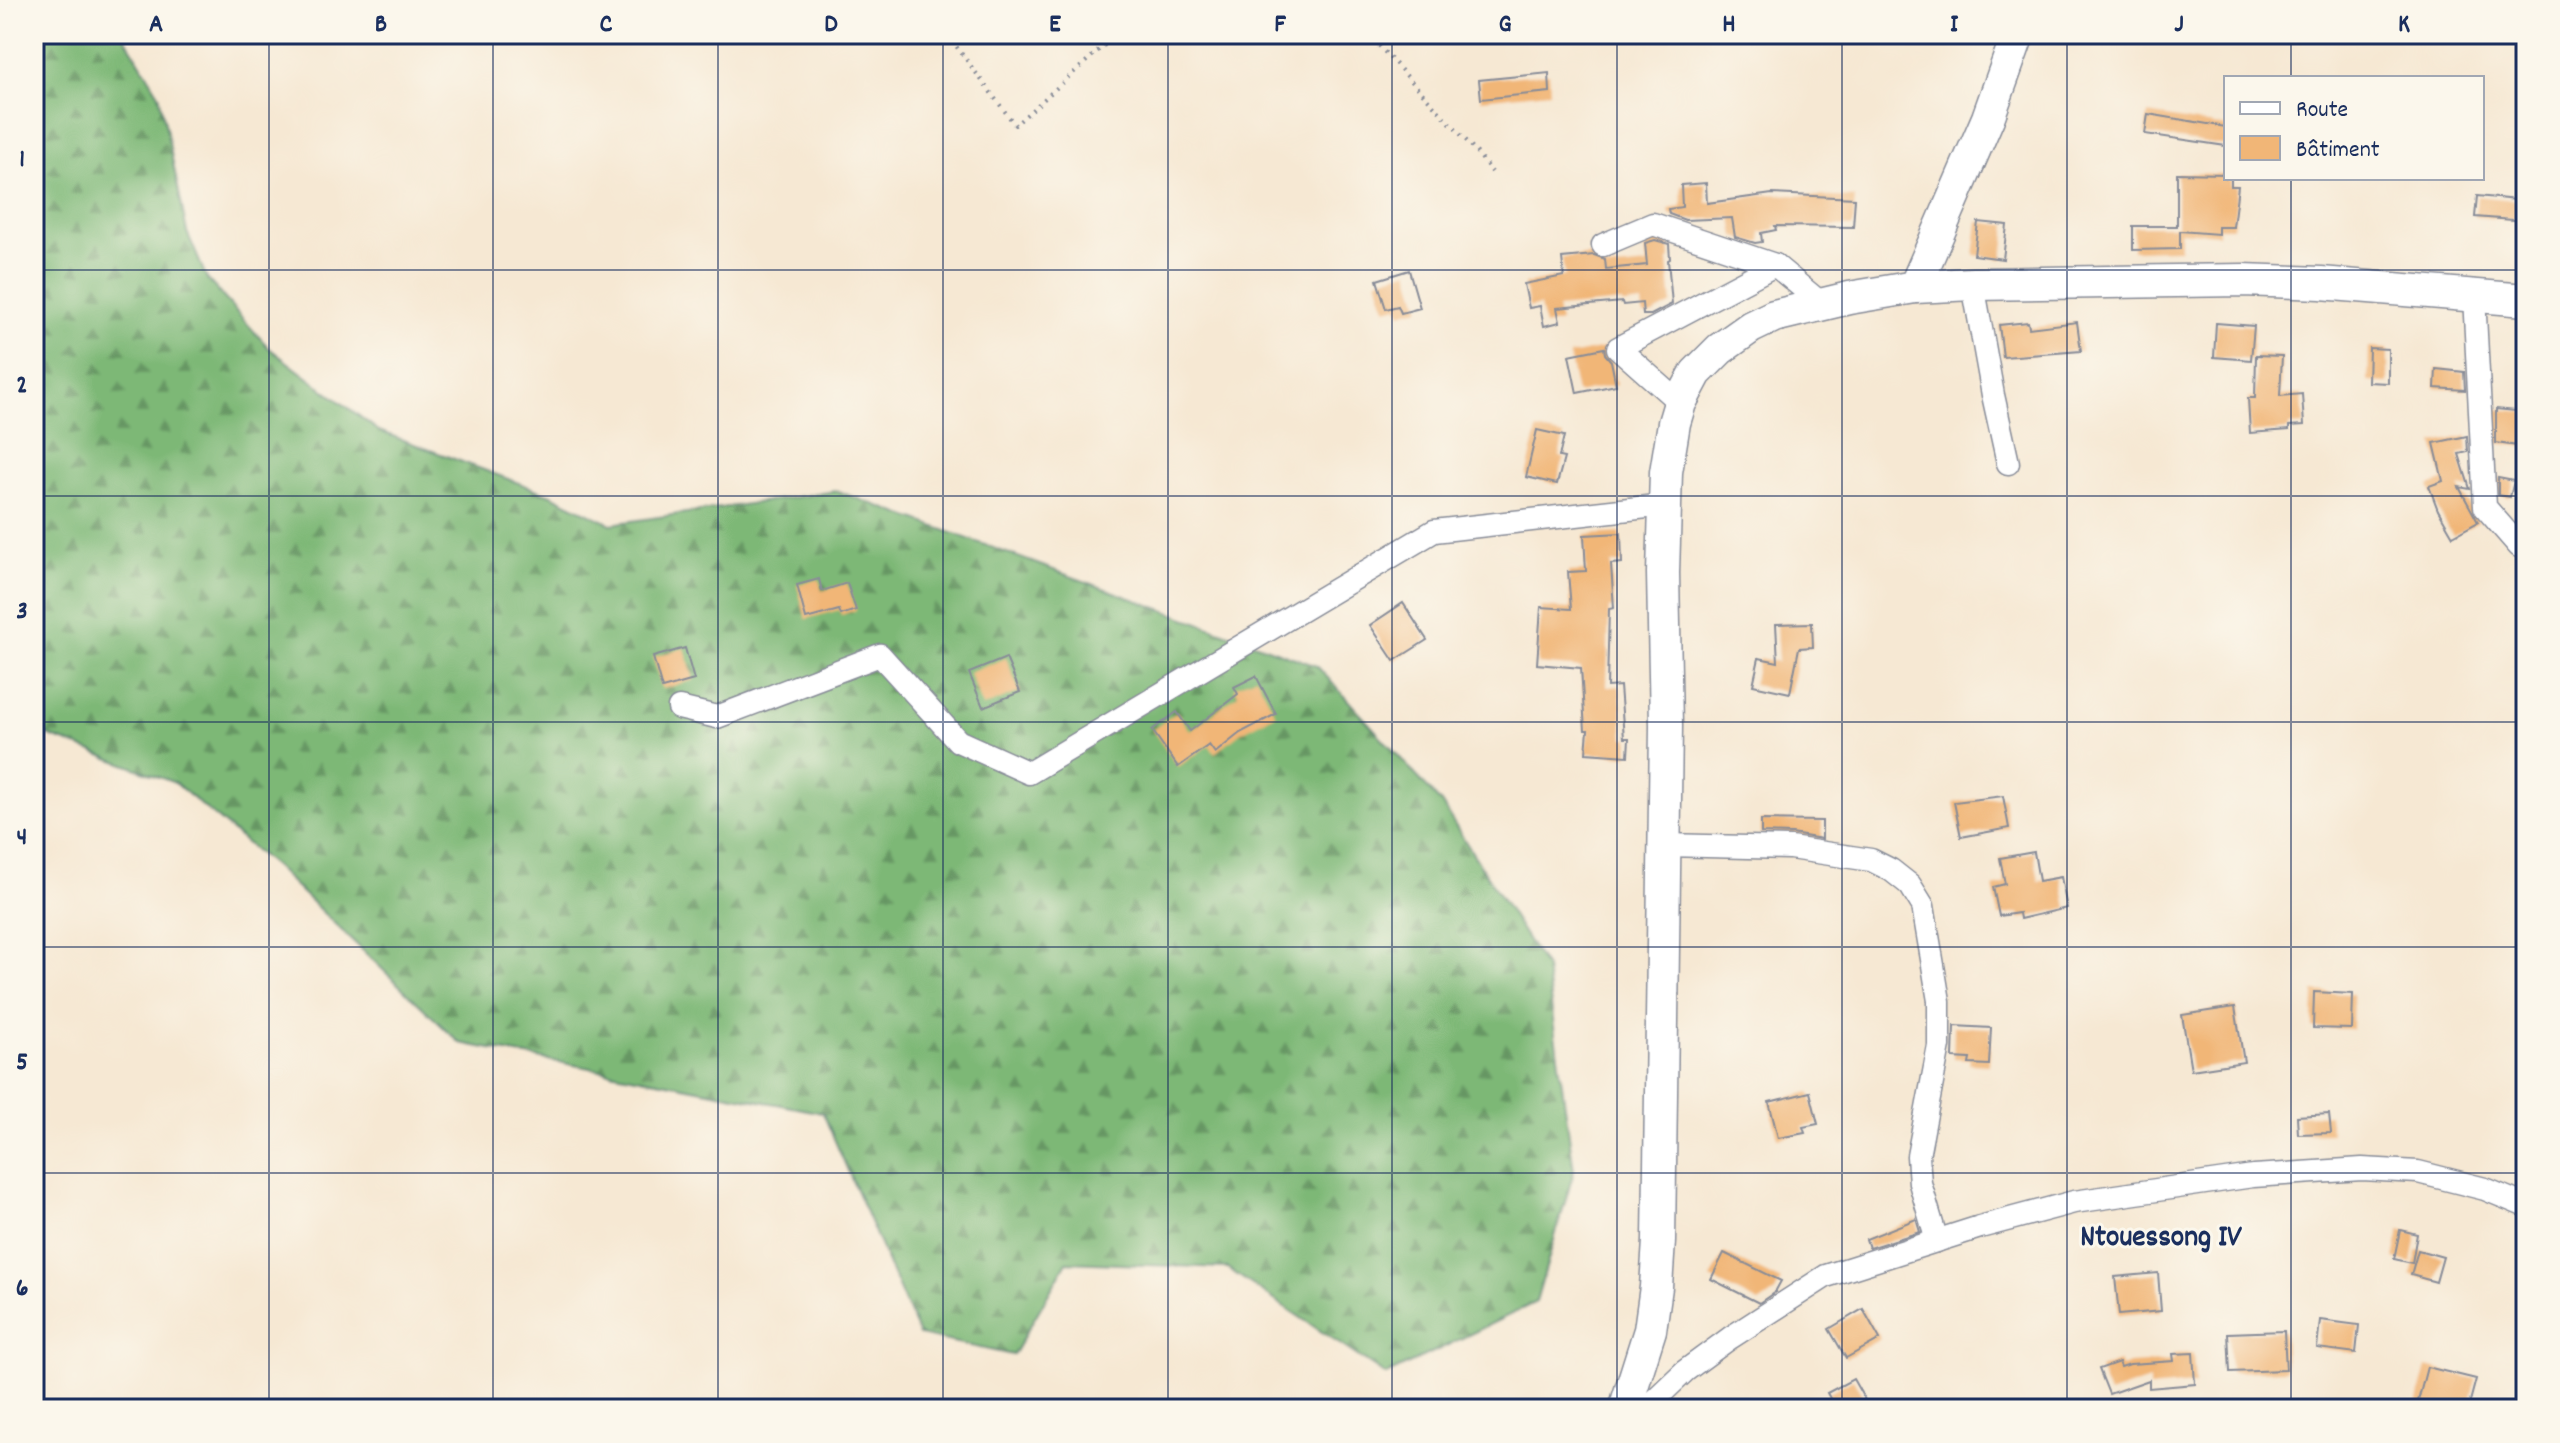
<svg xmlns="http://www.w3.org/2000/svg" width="2560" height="1443" viewBox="0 0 2560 1443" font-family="Dekko,sans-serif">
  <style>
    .forest { fill: url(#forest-firs); stroke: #4c746a; stroke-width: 2 }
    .building { fill: #f1b677 }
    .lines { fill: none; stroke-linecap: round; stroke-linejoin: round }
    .street-casing { stroke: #888c98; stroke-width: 25 }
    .secondary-casing { stroke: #888c98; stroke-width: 35 }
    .path { stroke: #888c98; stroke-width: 4; stroke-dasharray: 2 6; stroke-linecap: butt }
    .street { stroke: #fff; stroke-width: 22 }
    .secondary { stroke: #fff; stroke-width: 32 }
    .grid { fill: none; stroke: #1b2f5e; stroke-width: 2; stroke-opacity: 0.55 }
    .labels { text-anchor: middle; stroke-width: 6; stroke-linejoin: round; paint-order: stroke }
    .quarter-label { font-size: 30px; font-weight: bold; fill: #1b2f5e; stroke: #fbf7ec }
    .neatline { fill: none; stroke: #1b2f5e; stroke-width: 3 }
    .grid-label { font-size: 26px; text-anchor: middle; font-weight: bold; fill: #1b2f5e }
  </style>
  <defs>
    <pattern id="forest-firs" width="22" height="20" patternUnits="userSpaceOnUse" patternTransform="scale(2)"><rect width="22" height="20" fill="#7db876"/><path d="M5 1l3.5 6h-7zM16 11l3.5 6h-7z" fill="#669664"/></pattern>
  </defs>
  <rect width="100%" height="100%" fill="#fbf7ec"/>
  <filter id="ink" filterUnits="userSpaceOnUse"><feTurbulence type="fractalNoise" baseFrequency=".0125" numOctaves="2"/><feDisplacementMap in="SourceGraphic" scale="16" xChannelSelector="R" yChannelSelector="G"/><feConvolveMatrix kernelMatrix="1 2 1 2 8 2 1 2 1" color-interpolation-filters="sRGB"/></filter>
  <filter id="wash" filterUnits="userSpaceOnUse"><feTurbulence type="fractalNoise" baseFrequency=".006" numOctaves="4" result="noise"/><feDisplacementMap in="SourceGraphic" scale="32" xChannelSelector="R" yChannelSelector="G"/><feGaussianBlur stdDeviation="1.8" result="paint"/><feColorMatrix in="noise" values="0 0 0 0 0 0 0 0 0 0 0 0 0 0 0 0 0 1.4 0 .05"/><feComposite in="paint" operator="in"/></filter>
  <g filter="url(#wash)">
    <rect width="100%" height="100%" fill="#f6e8d3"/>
    <path class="forest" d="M 34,34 L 123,34 L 159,94 L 187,232 L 207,279 L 269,348 L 379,431 L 551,495 L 611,524 L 837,491 L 1317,666 L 1441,803 L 1546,969 L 1574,1171 L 1536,1302 L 1386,1375 L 1227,1268 L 1067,1262 L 1013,1355 L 919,1335 L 823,1113 L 460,1043 L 275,867 L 175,783 L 34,730 Z"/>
    <g id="blocks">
      <g class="building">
        <path d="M 1549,73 L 1550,92 L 1481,99 L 1479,80 Z"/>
        <path d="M 2148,114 L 2226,127 L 2226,146 L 2145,134 Z"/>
        <path d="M 2177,173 L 2226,174 L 2226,178 L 2231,178 L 2231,186 L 2238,186 L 2233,227 L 2218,227 L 2218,234 L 2180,231 L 2180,249 L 2133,250 L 2133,226 L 2177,226 Z"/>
        <path d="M 1706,183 L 1707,203 L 1772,194 L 1855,198 L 1853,227 L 1775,226 L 1776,230 L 1761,233 L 1762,242 L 1755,243 L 1735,237 L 1732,218 L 1685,220 L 1669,214 L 1668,209 L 1682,207 L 1681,185 Z"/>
        <path d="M 2477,196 L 2526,201 L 2526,221 L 2475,217 Z"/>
        <path d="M 1978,222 L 2007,225 L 2003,259 L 1974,255 Z"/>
        <path d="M 1655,240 L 1669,244 L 1670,259 L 1668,260 L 1672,304 L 1651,315 L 1643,315 L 1642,303 L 1623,305 L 1622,302 L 1557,308 L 1560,322 L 1544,326 L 1540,306 L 1529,308 L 1524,284 L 1564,276 L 1562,258 L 1594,255 L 1605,259 L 1606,269 L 1647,265 L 1645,243 Z"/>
        <path d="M 1409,270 L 1420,308 L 1401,313 L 1398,306 L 1386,309 L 1377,280 Z"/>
        <path d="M 2028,322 L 2029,328 L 2077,322 L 2081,351 L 2003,357 L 1999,325 Z"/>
        <path d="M 2216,323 L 2254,326 L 2251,360 L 2214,357 Z"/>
        <path d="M 1604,348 L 1605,354 L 1611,361 L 1616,385 L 1577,393 L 1569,355 Z"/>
        <path d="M 2369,348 L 2388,349 L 2388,383 L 2368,382 Z"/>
        <path d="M 2256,355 L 2282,356 L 2280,396 L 2302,394 L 2304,425 L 2289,426 L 2289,430 L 2250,433 L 2248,398 L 2255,398 Z"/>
        <path d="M 2436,369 L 2464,372 L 2465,390 L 2435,388 Z"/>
        <path d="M 2496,409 L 2526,412 L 2526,447 L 2496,443 Z"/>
        <path d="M 1537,430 L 1564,436 L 1559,457 L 1564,458 L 1557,484 L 1526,477 Z"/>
        <path d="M 2467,436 L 2468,452 L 2459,454 L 2470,489 L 2459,487 L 2478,522 L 2453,536 L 2438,510 L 2429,486 L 2443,481 L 2434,443 Z"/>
        <path d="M 2498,478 L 2514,481 L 2510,497 L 2498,495 Z"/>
        <path d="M 1621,533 L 1622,563 L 1611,564 L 1614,608 L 1609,609 L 1607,687 L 1620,686 L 1624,738 L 1629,738 L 1628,756 L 1586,753 L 1588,730 L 1585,730 L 1581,668 L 1537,664 L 1541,607 L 1571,609 L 1568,572 L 1586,571 L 1584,535 Z"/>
        <path d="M 819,579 L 822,591 L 847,583 L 856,610 L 841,615 L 839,610 L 806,619 L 797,585 Z"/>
        <path d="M 1403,603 L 1427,640 L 1394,661 L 1370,625 Z"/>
        <path d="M 1812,623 L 1813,647 L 1799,648 L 1790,693 L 1753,685 L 1759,658 L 1778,662 L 1776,624 Z"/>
        <path d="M 685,648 L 694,680 L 662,689 L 653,657 Z"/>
        <path d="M 1006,658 L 1020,692 L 983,707 L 969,673 Z"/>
        <path d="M 1256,676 L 1276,714 L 1240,733 L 1215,753 L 1209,745 L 1178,767 L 1152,730 L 1177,712 L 1190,731 L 1238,694 L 1234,687 Z"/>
        <path d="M 2003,796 L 2009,828 L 1961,837 L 1954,802 Z"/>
        <path d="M 1761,820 L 1822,821 L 1822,839 L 1792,834 L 1761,833 Z"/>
        <path d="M 2034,852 L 2039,881 L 2061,877 L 2067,908 L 2020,919 L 2019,913 L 1999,916 L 1993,887 L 2005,884 L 2000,858 Z"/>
        <path d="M 2314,992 L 2353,994 L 2352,1029 L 2313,1028 Z"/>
        <path d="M 2235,1007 L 2244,1062 L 2191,1070 L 2182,1015 Z"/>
        <path d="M 1954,1026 L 1991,1028 L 1989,1065 L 1969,1064 L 1970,1059 L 1953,1058 Z"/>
        <path d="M 1810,1092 L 1818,1124 L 1803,1127 L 1805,1133 L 1778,1138 L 1769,1102 Z"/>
        <path d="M 2329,1114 L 2331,1133 L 2298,1134 L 2297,1116 Z"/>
        <path d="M 1916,1219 L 1920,1232 L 1869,1248 L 1866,1239 Z"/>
        <path d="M 2400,1230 L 2417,1234 L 2412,1263 L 2394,1259 Z"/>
        <path d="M 2418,1250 L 2443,1257 L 2436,1282 L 2411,1275 Z"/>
        <path d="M 1724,1253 L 1781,1281 L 1775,1292 L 1759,1303 L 1711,1279 Z"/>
        <path d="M 2158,1273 L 2161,1311 L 2119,1315 L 2115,1277 Z"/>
        <path d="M 1863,1309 L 1880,1339 L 1846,1358 L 1829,1329 Z"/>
        <path d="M 2320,1320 L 2359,1325 L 2356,1353 L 2317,1348 Z"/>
        <path d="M 2284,1331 L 2286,1370 L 2230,1372 L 2228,1333 Z"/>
        <path d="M 2193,1353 L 2195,1384 L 2149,1388 L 2149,1380 L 2109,1394 L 2099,1369 L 2119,1362 L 2121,1367 L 2130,1364 L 2174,1361 L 2173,1354 Z"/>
        <path d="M 2427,1367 L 2476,1379 L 2468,1409 L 2416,1409 Z"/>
        <path d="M 1853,1379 L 1870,1409 L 1836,1409 L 1827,1393 Z"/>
      </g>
    </g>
  </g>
  <g filter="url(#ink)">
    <use href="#blocks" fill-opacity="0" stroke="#888c98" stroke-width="2"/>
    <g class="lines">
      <g class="street-casing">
        <g id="street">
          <path d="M 1603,245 L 1653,224 L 1775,265 L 1822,304"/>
          <path d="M 1973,284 L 1993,395 L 2008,463"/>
          <path d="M 2474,296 L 2485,507 L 2519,546"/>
          <path d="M 1680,403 L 1618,348 L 1775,265"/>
          <path d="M 679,708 L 717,717 L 880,655 L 958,741 L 1029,773 L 1434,531 L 1665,505"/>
          <path d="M 1665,845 L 1790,848 L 1871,860 L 1891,870 L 1910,885 L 1923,906 L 1939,1001 L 1939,1046 L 1918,1156 L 1920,1183 L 1937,1241"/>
          <path d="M 1645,1409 L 1685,1371 L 1730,1338 L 1826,1276 L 1980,1227 L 2074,1202 L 2253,1176 L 2362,1169 L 2418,1172 L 2485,1189 L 2526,1206"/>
        </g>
      </g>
      <g class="secondary-casing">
        <g id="secondary">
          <path d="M 1915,287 L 1988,118 L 2018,34"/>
          <path d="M 1625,1409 L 1650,1330 L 1656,1287 L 1659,1241 L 1666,726 L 1663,573 L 1666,472 L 1674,423 L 1680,403 L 1696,373 L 1720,349 L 1751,327 L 1774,316 L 1849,298 L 1915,287 L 1973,284 L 2243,280 L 2321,283 L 2526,300"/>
        </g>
      </g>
      <g class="path">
        <path d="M 947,34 L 1015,125 L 1117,34"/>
        <path d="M 1368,34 L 1474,149 L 1492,172"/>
      </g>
      <use href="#street" class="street"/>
      <use href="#secondary" class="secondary"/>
    </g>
  </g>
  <path class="grid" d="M 269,34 L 269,1409M 493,34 L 493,1409M 718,34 L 718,1409M 943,34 L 943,1409M 1168,34 L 1168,1409M 1392,34 L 1392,1409M 1617,34 L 1617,1409M 1842,34 L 1842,1409M 2067,34 L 2067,1409M 2291,34 L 2291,78M 2291,178 L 2291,1409M 34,270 L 2526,270M 34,496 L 2526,496M 34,722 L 2526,722M 34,947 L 2526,947M 34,1173 L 2526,1173"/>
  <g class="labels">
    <g class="quarter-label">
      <text x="2161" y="1245">Ntouessong IV</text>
    </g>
  </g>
  <rect width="2560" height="1443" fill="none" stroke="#fbf7ec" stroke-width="88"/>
  <rect x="2224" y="76" width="260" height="104" fill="#fbf7ec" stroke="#a1a7b3" stroke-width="2"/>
  <rect x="2240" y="102" width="40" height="12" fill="#ffffff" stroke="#a1a7b3" stroke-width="2"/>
  <text x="2296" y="116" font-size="24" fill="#1b2f5e">Route</text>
  <rect x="2240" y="136" width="40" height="24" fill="#f1b677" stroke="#a1a7b3" stroke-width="2"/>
  <text x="2296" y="156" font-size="24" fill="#1b2f5e">Bâtiment</text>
  <rect x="44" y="44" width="2472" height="1355" class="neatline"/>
  <g class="grid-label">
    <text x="156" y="31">A</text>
    <text x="381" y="31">B</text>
    <text x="606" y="31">C</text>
    <text x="831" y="31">D</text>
    <text x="1055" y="31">E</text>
    <text x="1280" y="31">F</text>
    <text x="1505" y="31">G</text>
    <text x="1729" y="31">H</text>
    <text x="1954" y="31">I</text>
    <text x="2179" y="31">J</text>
    <text x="2404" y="31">K</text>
    <text x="22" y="166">1</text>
    <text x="22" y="392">2</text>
    <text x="22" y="618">3</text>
    <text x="22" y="844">4</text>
    <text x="22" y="1069">5</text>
    <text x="22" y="1295">6</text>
  </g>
</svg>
